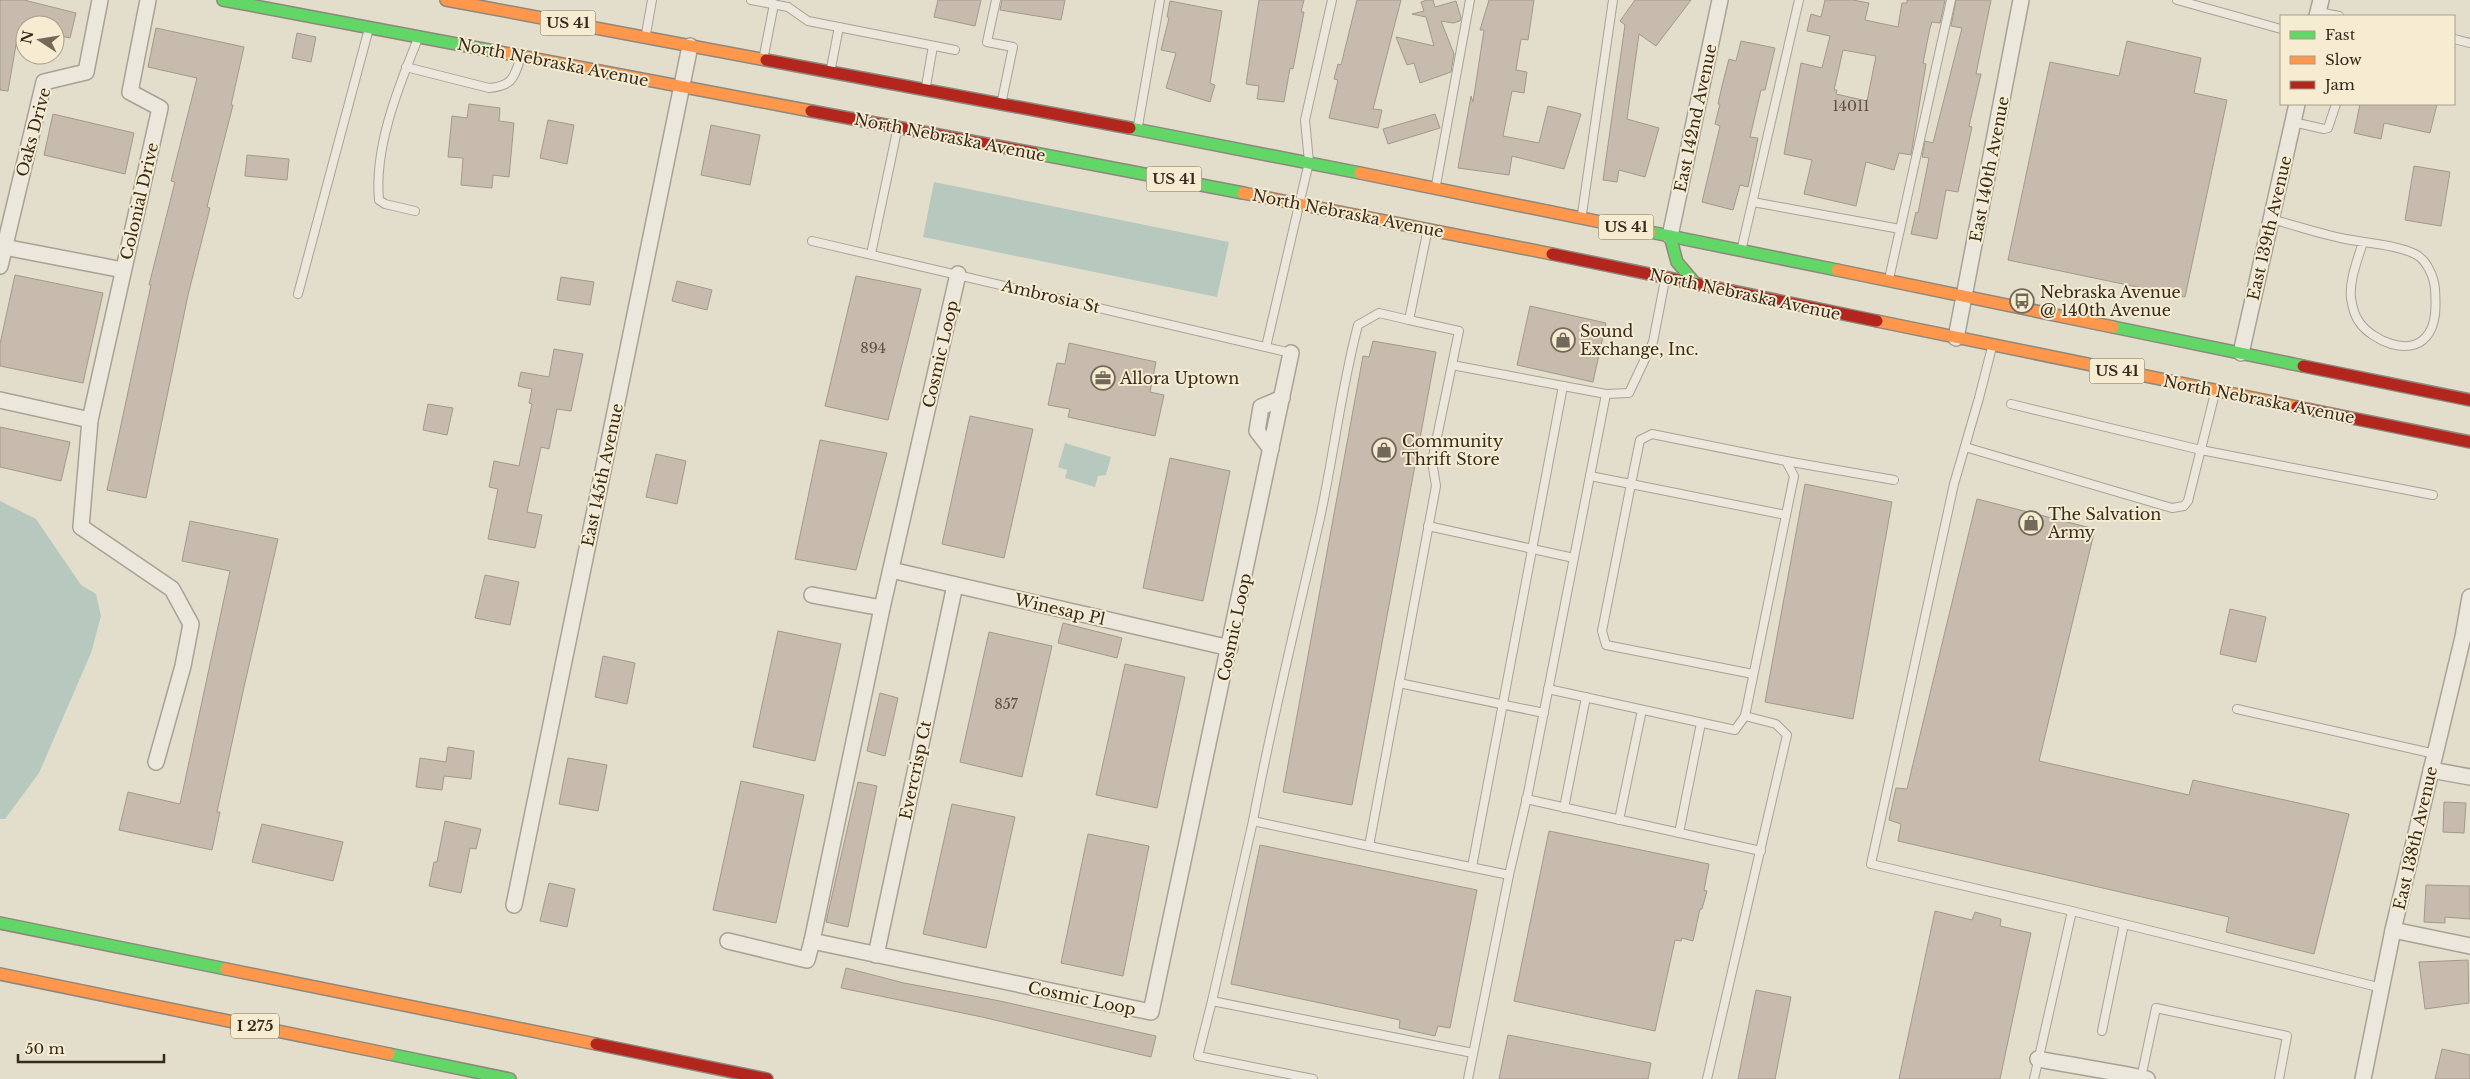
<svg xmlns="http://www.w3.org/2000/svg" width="2470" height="1079" viewBox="0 0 2470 1079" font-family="'Libre Baskerville',serif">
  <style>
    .water { fill: #b7c9be }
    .building { fill: #c7bbad; stroke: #a3998b; fill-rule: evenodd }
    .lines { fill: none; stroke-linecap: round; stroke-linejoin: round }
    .lane-casing { stroke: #a8a295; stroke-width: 10 }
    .street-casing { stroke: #a8a295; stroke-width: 18 }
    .fast-casing { stroke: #8d877c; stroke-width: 14 }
    .slow-casing { stroke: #8d877c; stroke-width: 14 }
    .jam-casing { stroke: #8d877c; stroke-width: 14 }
    .lane { stroke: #ece7dd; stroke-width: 8 }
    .street { stroke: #ece7dd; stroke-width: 15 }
    .fast { stroke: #63d668; stroke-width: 11 }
    .slow { stroke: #ff974d; stroke-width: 11 }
    .jam { stroke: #b3261e; stroke-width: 11 }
    .labels { text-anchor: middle; stroke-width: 4; stroke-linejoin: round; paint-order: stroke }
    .number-label { font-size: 14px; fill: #5b4e41 }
    .shield { fill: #f5ecd1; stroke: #706453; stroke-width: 1 }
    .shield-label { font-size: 15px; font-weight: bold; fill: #372a1d }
    .street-label { font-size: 16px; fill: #372a1d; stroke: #f5ecd1 }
    .poi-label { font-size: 16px; fill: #372a1d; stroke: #f5ecd1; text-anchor: start }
  </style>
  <rect width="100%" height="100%" fill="#e3ddcc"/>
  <g class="water">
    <path d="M 934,182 L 1229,242 L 1217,297 L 923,237 Z"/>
    <path d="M 1065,443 L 1111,457 L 1106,475 L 1098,476 L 1095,487 L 1065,478 L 1067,470 L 1058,467 Z"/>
    <path d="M 0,501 L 36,519 L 81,585 L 96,594 L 101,616 L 91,653 L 39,773 L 5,819 L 0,819 Z"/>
  </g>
  <g class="building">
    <path d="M 0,0 L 24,0 L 76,13 L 70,38 L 55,35 L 55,25 L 25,25 L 25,41 L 17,39 L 8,91 L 0,90 Z"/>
    <path d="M 938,0 L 981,0 L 975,26 L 934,17 Z"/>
    <path d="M 1002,0 L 1065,0 L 1061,20 L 1000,10 Z"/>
    <path d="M 1259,0 L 1304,0 L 1301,12 L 1304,12 L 1293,69 L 1290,68 L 1284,102 L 1257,99 L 1259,86 L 1246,84 Z"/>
    <path d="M 1357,0 L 1401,0 L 1373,109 L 1382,110 L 1378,128 L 1329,118 L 1338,80 L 1334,79 L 1338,64 L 1341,65 Z"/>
    <path d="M 1427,0 L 1433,0 L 1435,7 L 1456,1 L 1461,18 L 1460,21 L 1453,23 L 1441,21 L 1454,54 L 1451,72 L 1420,83 L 1414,63 L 1407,65 L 1396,37 L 1434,46 L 1426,17 L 1412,14 L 1424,11 L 1421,2 Z"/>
    <path d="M 1489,0 L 1534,0 L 1528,40 L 1521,39 L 1516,70 L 1527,72 L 1524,93 L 1512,91 L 1503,136 L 1539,143 L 1548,106 L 1581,114 L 1564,169 L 1512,156 L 1509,175 L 1458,168 L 1471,96 L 1473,102 L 1484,30 L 1480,30 Z"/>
    <path d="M 1635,0 L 1691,0 L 1656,46 L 1639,34 L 1627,119 L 1659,128 L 1645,177 L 1619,170 L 1617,182 L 1603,180 L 1625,25 L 1620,21 Z"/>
    <path d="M 1825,0 L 1853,0 L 1869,3 L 1865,20 L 1898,27 L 1902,3 L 1907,3 L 1907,0 L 1945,0 L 1940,23 L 1932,22 L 1930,28 L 1923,63 L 1926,64 L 1911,155 L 1899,153 L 1894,170 L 1866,162 L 1856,206 L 1804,194 L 1812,160 L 1784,154 L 1801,63 L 1822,68 L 1830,36 L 1807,31 L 1811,14 L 1821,17 ZM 1843,50 L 1876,56 L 1867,101 L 1836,94 L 1837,90 L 1834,90 Z"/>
    <path d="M 1956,0 L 1991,0 L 1976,74 L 1981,74 L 1969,126 L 1972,127 L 1958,192 L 1946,190 L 1937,239 L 1911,234 L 1916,212 L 1918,213 L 1929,158 L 1922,157 L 1925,141 L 1933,143 L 1962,28 L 1951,26 Z"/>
    <path d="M 1170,1 L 1222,11 L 1210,83 L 1215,85 L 1210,102 L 1166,88 L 1176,53 L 1161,50 L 1169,18 L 1167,17 Z"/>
    <path d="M 156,28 L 244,47 L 231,105 L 233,105 L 207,207 L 210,208 L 188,295 L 146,498 L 107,490 L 151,285 L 149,285 L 175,182 L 171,181 L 197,78 L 148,67 Z"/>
    <path d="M 297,33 L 316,37 L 311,62 L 292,58 Z"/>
    <path d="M 1741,41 L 1775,48 L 1765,90 L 1761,90 L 1750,137 L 1758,138 L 1748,187 L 1740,185 L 1733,210 L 1702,202 L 1720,126 L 1715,124 L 1720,104 L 1718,104 L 1722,86 L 1729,59 L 1736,61 Z"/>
    <path d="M 2127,41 L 2201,58 L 2194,93 L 2227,100 L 2185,297 L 2008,260 L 2050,62 L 2119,76 Z"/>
    <path d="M 469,104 L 500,108 L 499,121 L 514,123 L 509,177 L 493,175 L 492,188 L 461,185 L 463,158 L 448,157 L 452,116 L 467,118 Z"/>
    <path d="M 2360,104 L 2437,104 L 2430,133 L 2384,123 L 2381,139 L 2354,133 Z"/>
    <path d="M 53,114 L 134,133 L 125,174 L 44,155 Z"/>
    <path d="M 1435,114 L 1440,128 L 1388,144 L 1383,129 Z"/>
    <path d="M 548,120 L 574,125 L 567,164 L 540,158 Z"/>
    <path d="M 711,125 L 760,135 L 750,185 L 701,175 Z"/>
    <path d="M 247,155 L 289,159 L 287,180 L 245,176 Z"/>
    <path d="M 2414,166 L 2450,172 L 2441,226 L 2405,220 Z"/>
    <path d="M 15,275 L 103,293 L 83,383 L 0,366 L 0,344 Z"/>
    <path d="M 856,276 L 921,289 L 888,420 L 825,406 Z"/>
    <path d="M 561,277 L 594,282 L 590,305 L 557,300 Z"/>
    <path d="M 677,281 L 712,290 L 707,310 L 672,301 Z"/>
    <path d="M 1530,306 L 1606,323 L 1593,382 L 1517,365 Z"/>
    <path d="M 1373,341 L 1436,352 L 1352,805 L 1283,792 L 1363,356 L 1369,357 Z"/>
    <path d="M 1069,343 L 1156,362 L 1150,392 L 1164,395 L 1155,436 L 1068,417 L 1070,409 L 1048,405 L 1057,363 L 1065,364 Z"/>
    <path d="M 554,349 L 583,354 L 571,411 L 557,409 L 549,449 L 541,447 L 527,512 L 542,515 L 535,548 L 488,539 L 498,489 L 489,487 L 494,461 L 519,466 L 532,404 L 529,403 L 532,389 L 518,386 L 521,372 L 549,377 Z"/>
    <path d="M 428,404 L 453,408 L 447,435 L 423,430 Z"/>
    <path d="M 970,416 L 1033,429 L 1004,558 L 942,544 Z"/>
    <path d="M 0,427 L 70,442 L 61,481 L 0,467 Z"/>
    <path d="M 820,440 L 887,453 L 856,570 L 795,559 Z"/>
    <path d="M 656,454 L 686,461 L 677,504 L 646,497 Z"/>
    <path d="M 1170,458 L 1230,471 L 1203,601 L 1143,588 Z"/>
    <path d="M 1805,484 L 1892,502 L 1853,719 L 1765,702 Z"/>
    <path d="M 1977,499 L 2095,529 L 2039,761 L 2189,795 L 2193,780 L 2349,814 L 2314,954 L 2226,932 L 2229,917 L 1898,841 L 1901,824 L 1889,820 L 1896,788 L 1907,789 Z"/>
    <path d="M 190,521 L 278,539 L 244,687 L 217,812 L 220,812 L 212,850 L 119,830 L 128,792 L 180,804 L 230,571 L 182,561 Z"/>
    <path d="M 485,575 L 519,582 L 510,625 L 475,618 Z"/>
    <path d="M 2230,609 L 2266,617 L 2256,662 L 2220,654 Z"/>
    <path d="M 1063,623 L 1122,638 L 1117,658 L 1058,643 Z"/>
    <path d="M 778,631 L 841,644 L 815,761 L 753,747 Z"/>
    <path d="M 989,632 L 1052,646 L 1022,777 L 960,762 Z"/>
    <path d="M 603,656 L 635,663 L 627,704 L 595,697 Z"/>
    <path d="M 1125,664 L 1185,677 L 1157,808 L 1096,795 Z"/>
    <path d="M 880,693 L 898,698 L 885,756 L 867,751 Z"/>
    <path d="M 448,747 L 474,751 L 471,779 L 444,776 L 442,790 L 416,787 L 420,758 L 446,762 Z"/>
    <path d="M 568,758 L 607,765 L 598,811 L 559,804 Z"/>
    <path d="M 741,781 L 804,795 L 776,923 L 713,910 Z"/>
    <path d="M 858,782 L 877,786 L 848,927 L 826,922 Z"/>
    <path d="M 2444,802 L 2466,803 L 2464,833 L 2443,832 Z"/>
    <path d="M 952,804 L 1015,817 L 986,948 L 923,934 Z"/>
    <path d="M 445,821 L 481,829 L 476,849 L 470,848 L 461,893 L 429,886 L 434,862 L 437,862 Z"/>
    <path d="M 262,824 L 343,842 L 333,881 L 252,862 Z"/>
    <path d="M 1549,831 L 1709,864 L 1704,890 L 1707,891 L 1702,909 L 1700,909 L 1693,941 L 1682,938 L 1681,941 L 1675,940 L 1655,1031 L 1514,1001 Z"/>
    <path d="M 1088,834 L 1149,846 L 1123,976 L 1061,963 Z"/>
    <path d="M 1260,845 L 1477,890 L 1450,1028 L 1438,1026 L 1435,1036 L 1399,1028 L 1400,1020 L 1231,984 Z"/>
    <path d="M 549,883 L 575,889 L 567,927 L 540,921 Z"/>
    <path d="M 2426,885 L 2470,886 L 2470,919 L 2445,917 L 2445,923 L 2424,922 Z"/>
    <path d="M 1935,911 L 1972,920 L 1975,912 L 2001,919 L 2000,926 L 2031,933 L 2000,1079 L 1899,1079 Z"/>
    <path d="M 2468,960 L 2469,1003 L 2425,1009 L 2419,962 Z"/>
    <path d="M 846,968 L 904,983 L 1000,1001 L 1156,1036 L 1151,1057 L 982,1017 L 841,988 Z"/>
    <path d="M 1756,990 L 1791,997 L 1775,1079 L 1738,1079 Z"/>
    <path d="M 1508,1035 L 1651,1063 L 1648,1079 L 1499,1079 Z"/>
    <path d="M 2442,1049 L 2470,1055 L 2470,1079 L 2435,1079 Z"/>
  </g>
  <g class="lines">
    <g class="lane-casing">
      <g id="lane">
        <path d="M 751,0 L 788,7 L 808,21 L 955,50"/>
        <path d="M 996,0 L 987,42 L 1013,47 L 1002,100"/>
        <path d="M 2177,0 L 2281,29"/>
        <path d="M 2318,12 L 2339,16"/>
        <path d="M 646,34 L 652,0"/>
        <path d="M 2454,39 L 2470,43"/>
        <path d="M 764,55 L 774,4"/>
        <path d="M 406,67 L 489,88 C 511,86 513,80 520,60"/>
        <path d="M 831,68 L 839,27"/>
        <path d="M 926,86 L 933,46"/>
        <path d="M 2293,122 L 2324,129 L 2328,128 L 2336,104"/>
        <path d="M 1138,126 L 1160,0"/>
        <path d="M 1436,185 L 1470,0"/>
        <path d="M 1753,202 L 1900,229"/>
        <path d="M 415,211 L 385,204 L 379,200 C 374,148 398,88 417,41"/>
        <path d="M 1582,214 L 1613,0"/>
        <path d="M 2271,219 C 2294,225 2317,233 2341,238 C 2363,243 2395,244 2415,254 C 2427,260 2434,277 2435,289 C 2436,304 2437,325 2426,337 C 2409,357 2372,340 2360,323 C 2355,317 2352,305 2351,298 C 2349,280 2358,259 2363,242"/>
        <path d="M 1427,233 L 1409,320 L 1459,331 L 1432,461 L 1436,486 L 1369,846 L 1509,875 L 1528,793 L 1606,394 L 1452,365"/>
        <path d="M 812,241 L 1291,353"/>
        <path d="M 1742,247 L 1799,0"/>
        <path d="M 871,254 L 897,131"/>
        <path d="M 1889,279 L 1951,0"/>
        <path d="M 298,294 L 368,32"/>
        <path d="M 1266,347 L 1309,162 L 1305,120 L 1332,0"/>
        <path d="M 1992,347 L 1979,398 L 1954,484 L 1871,864 L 2072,911 L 2034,1079"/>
        <path d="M 1606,394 L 1629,393 L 1653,342 L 1665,280"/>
        <path d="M 2011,404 L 2201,450 L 2433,495"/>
        <path d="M 1965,447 L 2172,508 L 2184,506 L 2188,501 L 2215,393"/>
        <path d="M 1786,461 L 1894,480"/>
        <path d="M 1428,526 L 1574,558"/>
        <path d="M 1753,674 L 1606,645 L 1602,631 L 1631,484 L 1786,515"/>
        <path d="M 1399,683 L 1544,713"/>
        <path d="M 1548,689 L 1735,730 L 1745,716 L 1794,476 L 1786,461 L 1652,434 L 1640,440 L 1631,484 L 1590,476"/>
        <path d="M 2237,709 L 2435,754"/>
        <path d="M 1526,799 L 1761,851"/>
        <path d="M 1564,808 L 1586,697"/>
        <path d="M 1619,820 L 1642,710"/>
        <path d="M 1679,833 L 1701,723"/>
        <path d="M 1369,846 L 1253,821 C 1272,719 1297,619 1320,518 C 1334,454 1341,389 1358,325 L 1379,313 L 1409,320"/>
        <path d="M 1472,867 L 1563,386"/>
        <path d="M 2072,911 L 2124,924"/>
        <path d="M 1212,1001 L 1253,821"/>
        <path d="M 2102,1031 L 2124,924 L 2382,988"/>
        <path d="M 2141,1078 L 2156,1008 L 2287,1036 L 2279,1079"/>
        <path d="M 1313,1079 L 1198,1056 L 1212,1001 L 1473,1053"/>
        <path d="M 1468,1079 L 1509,875"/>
        <path d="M 1707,1079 L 1787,735 L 1776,724 L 1745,716"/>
      </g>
    </g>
    <g class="street-casing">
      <g id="street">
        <path d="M 148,0 L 130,92 L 160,108 L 90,420 L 81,527 L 172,589 L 191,624 L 183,666 L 156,762"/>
        <path d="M 2317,16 L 2321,0"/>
        <path d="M 1670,236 L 1720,0"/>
        <path d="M 4,247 L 123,270"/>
        <path d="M 0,266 L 44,82 L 86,72 L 100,0"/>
        <path d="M 1956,338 L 2021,0"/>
        <path d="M 2241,353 L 2297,104"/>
        <path d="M 0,400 L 90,420"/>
        <path d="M 1271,449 L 1257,431 L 1261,407 L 1282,398"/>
        <path d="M 891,570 L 1230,648"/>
        <path d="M 812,595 L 882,608 L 958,274"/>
        <path d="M 882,608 L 812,941 L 1151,1012 L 1291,353"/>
        <path d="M 2431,770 L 2470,777"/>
        <path d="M 514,905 L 690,46"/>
        <path d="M 2393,930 L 2470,946"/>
        <path d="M 728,941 L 807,960 L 812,941"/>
        <path d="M 876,955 L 955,585"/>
        <path d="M 2038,1059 C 2075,1066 2111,1071 2147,1079"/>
        <path d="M 2363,1079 L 2393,930 L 2463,637 L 2470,597"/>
      </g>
    </g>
    <g class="fast-casing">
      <g id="fast">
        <path d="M 223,0 L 499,52"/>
        <path d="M 1130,128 L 1360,173"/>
        <path d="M 1034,153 L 1243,193"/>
        <path d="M 1650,232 L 1837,270"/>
        <path d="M 1670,236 L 1677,262 L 1695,283"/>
        <path d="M 2113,327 L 2303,366"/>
        <path d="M 0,923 L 226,969"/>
        <path d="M 389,1054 L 510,1079"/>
      </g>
    </g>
    <g class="slow-casing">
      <g id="slow">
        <path d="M 446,0 L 766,60"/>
        <path d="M 499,52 L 811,111"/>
        <path d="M 1360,173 L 1650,232"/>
        <path d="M 1243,193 L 1552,254"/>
        <path d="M 1837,270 L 2113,327"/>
        <path d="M 1877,321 L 2297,407"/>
        <path d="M 226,969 L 596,1044"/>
        <path d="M 0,974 L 389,1054"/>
      </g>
    </g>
    <g class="jam-casing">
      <g id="jam">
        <path d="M 766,60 L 1130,128"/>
        <path d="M 811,111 L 1034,153"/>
        <path d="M 1552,254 L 1877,321"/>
        <path d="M 2303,366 L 2470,400"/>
        <path d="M 2297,407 L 2470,442"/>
        <path d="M 596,1044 L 767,1079"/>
      </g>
    </g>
    <use href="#lane" class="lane"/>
    <use href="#street" class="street"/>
    <use href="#fast" class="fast"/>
    <use href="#slow" class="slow"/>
    <use href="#jam" class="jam"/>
  </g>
  <defs>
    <g id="bus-ring" transform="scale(1.25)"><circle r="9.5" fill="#f5ecd1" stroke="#73695a" stroke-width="1.5"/><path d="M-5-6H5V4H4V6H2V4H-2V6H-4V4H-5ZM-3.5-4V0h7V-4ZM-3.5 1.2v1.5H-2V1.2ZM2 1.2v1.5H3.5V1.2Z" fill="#73695a"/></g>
    <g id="shop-ring" transform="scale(1.25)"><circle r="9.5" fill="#f5ecd1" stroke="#73695a" stroke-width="1.5"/><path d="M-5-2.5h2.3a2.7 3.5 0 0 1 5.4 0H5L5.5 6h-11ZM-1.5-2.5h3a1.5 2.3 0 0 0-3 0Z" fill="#73695a"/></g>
    <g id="office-ring" transform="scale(1.25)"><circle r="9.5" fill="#f5ecd1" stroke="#73695a" stroke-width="1.5"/><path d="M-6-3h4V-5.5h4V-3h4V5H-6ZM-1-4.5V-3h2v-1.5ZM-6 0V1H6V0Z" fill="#73695a"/></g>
  </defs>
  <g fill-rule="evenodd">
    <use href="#bus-ring" x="2022" y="301"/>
    <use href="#shop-ring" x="1563" y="340"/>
    <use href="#office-ring" x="1103" y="378"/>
    <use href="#shop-ring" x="1384" y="450"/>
    <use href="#shop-ring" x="2031" y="523"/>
  </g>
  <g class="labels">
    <g class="number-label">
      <text x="1851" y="111">14011</text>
      <text x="873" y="353">894</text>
      <text x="1006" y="709">857</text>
    </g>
    <g class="shield">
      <rect x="540.5" y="10.5" width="55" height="25" rx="4"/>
      <rect x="1146.5" y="166.5" width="55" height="25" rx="4"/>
      <rect x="1598.5" y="214.5" width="55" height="25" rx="4"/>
      <rect x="2089.5" y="358.5" width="55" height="25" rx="4"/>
      <rect x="231" y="1013.5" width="48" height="25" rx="4"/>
    </g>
    <g class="shield-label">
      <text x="568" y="28">US 41</text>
      <text x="1174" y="184">US 41</text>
      <text x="1626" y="232">US 41</text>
      <text x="2117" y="376">US 41</text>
      <text x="255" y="1031">I 275</text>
    </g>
    <g class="street-label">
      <text transform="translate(553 62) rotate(11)" y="6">North Nebraska Avenue</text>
      <text transform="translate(1695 118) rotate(-78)" y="6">East 142nd Avenue</text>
      <text transform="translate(33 132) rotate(-75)" y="6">Oaks Drive</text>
      <text transform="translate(950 137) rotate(11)" y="6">North Nebraska Avenue</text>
      <text transform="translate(1989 169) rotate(-79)" y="6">East 140th Avenue</text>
      <text transform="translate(139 201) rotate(-77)" y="6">Colonial Drive</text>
      <text transform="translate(1348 213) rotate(11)" y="6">North Nebraska Avenue</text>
      <text transform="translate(2269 228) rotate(-77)" y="6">East 139th Avenue</text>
      <text transform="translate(1745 294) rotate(12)" y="6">North Nebraska Avenue</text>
      <text transform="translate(1051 296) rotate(13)" y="6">Ambrosia St</text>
      <text transform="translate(940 354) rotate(-77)" y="6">Cosmic Loop</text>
      <text transform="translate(2259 399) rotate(11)" y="6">North Nebraska Avenue</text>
      <text transform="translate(602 475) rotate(-78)" y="6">East 145th Avenue</text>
      <text transform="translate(1060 609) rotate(13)" y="6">Winesap Pl</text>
      <text transform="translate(1234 627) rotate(-78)" y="6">Cosmic Loop</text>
      <text transform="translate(915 770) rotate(-78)" y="6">Evercrisp Ct</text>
      <text transform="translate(2415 838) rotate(-77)" y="6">East 138th Avenue</text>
      <text transform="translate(1082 998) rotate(12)" y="6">Cosmic Loop</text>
    </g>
    <g class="poi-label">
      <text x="2040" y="298">Nebraska Avenue<tspan x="2040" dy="18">@ 140th Avenue</tspan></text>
      <text x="1580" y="337">Sound<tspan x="1580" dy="18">Exchange, Inc.</tspan></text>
      <text x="1120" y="384">Allora Uptown</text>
      <text x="1402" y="447">Community<tspan x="1402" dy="18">Thrift Store</tspan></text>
      <text x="2048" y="520">The Salvation<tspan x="2048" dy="18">Army</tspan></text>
    </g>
  </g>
  <rect x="2280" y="15" width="175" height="90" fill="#f5ecd1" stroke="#a99e89"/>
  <rect x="2290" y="31" width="25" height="8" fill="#63d668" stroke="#a99e89"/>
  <text x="2325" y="40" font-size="15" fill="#372a1d">Fast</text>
  <rect x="2290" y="56" width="25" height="8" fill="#ff974d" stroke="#a99e89"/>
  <text x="2325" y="65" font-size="15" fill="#372a1d">Slow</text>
  <rect x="2290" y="81" width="25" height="8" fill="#b3261e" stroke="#a99e89"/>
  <text x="2325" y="90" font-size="15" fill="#372a1d">Jam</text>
  <g transform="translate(40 40) rotate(282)"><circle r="24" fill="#f5ecd1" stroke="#a99e89"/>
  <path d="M0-4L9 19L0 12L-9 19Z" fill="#73695a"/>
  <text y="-8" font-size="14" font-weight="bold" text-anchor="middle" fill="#372a1d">N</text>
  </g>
  <path d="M18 1054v8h146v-8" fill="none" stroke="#372a1d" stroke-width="2.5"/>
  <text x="25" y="1054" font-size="15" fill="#372a1d" stroke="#f5ecd1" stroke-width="4" paint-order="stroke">50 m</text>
</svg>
